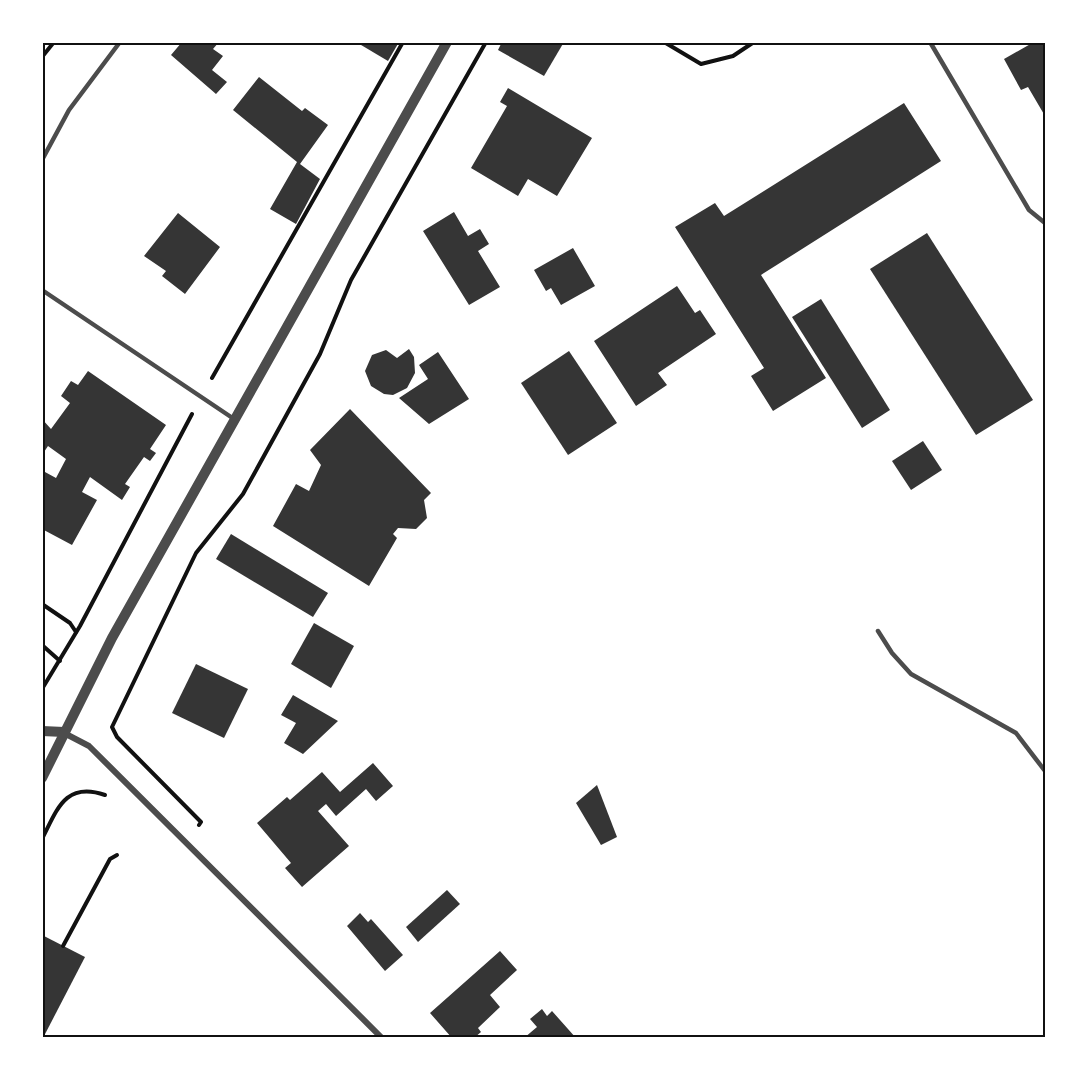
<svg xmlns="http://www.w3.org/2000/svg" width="1087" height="1080" viewBox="0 0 1087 1080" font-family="'Times New Roman',serif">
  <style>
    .building { fill: #353535 }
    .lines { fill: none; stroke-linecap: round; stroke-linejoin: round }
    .path { stroke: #111; stroke-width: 4 }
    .service { stroke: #4c4c4c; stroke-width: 4.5 }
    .minor { stroke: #4c4c4c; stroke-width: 6 }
    .tertiary { stroke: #4c4c4c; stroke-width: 10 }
    .neatline { fill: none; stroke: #111; stroke-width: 2 }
  </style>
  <rect width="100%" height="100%" fill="#fff"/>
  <g class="building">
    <path d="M 182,42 L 219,42 L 213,49 L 223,56 L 212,70 L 227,82 L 216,94 L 171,55 Z"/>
    <path d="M 356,42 L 399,42 L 388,61 Z"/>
    <path d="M 502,42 L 564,42 L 544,76 L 498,50 Z"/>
    <path d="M 1034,42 L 1045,42 L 1045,116 L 1028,87 L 1021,90 L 1004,59 Z"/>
    <path d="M 259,77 L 302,111 L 305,108 L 328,125 L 300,164 L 320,179 L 296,224 L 270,209 L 297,162 L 233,110 Z"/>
    <path d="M 508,88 L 592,138 L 557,196 L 528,179 L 518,196 L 471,168 L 507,106 L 500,102 Z"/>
    <path d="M 904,103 L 941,161 L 761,275 L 826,378 L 773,411 L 751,376 L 764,368 L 675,227 L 715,203 L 724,216 Z"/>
    <path d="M 454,212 L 468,236 L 480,229 L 489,244 L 478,251 L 500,287 L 469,305 L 423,231 Z"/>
    <path d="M 178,213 L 220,247 L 185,294 L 162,276 L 166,271 L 144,256 Z"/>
    <path d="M 927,233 L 1033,400 L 976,435 L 870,269 Z"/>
    <path d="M 573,248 L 595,286 L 561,305 L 551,288 L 546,291 L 534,270 Z"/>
    <path d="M 677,286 L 695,313 L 700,310 L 716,334 L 658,373 L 667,385 L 636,406 L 594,341 Z"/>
    <path d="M 821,299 L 890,410 L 862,428 L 792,317 Z"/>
    <path d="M 409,349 L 414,357 L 415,373 L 407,388 L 393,395 L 384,394 L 371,386 L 365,371 L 372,355 L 386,350 L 397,358 Z"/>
    <path d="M 569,351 L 617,423 L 568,455 L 521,383 Z"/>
    <path d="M 438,352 L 469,399 L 429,424 L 399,398 L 428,379 L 419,365 Z"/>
    <path d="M 88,371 L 166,425 L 150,449 L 156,453 L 150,461 L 144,457 L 125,484 L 130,487 L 122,500 L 90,477 L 82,492 L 97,500 L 72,545 L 42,529 L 42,477 L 45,472 L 56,478 L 66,459 L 48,446 L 42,455 L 42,419 L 51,429 L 70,403 L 61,396 L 71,381 L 78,385 Z"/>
    <path d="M 350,409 L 431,493 L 424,500 L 427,518 L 416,529 L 398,528 L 393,534 L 397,538 L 369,586 L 273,526 L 296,484 L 309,491 L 321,465 L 310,450 Z"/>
    <path d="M 923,441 L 942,470 L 911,490 L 892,461 Z"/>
    <path d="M 231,534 L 328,593 L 313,617 L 216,559 Z"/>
    <path d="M 314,623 L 354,646 L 331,688 L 291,664 Z"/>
    <path d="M 196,664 L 248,689 L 224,738 L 172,713 Z"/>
    <path d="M 293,695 L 338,721 L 303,754 L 284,743 L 296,723 L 281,715 Z"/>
    <path d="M 373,763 L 393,786 L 376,801 L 366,789 L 336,816 L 326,804 L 318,811 L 349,846 L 302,887 L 285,868 L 291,863 L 257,823 L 287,797 L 290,800 L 322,772 L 340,792 Z"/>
    <path d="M 597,785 L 617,837 L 601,845 L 576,803 Z"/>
    <path d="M 447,890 L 460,904 L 418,942 L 406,927 Z"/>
    <path d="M 360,913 L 368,922 L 371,919 L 403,955 L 385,971 L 347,926 Z"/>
    <path d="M 42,935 L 85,957 L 43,1038 L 42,1038 Z"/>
    <path d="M 500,951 L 517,970 L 490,995 L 500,1007 L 478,1028 L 481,1032 L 474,1038 L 452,1038 L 430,1013 Z"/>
    <path d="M 542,1009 L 547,1016 L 552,1011 L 576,1038 L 524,1038 L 537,1027 L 530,1019 Z"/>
  </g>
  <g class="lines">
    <g class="path">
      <path d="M 664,42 L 701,64 L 733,56 L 754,42"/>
      <path d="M 42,57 L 54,42"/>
      <path d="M 212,378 L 403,42"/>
      <path d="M 42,604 L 70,623 L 76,632"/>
      <path d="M 42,645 L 60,661"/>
      <path d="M 42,689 L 80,626 L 192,414"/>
      <path d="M 199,825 L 201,822 L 117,737 L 112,727 L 196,553 L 243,494 L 320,354 L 351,280 L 486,42"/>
      <path d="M 42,839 C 57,810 65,781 105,795"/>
      <path d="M 63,946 L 110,859 L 117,855"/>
    </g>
    <g class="service">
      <path d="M 930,42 L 1029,210 L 1045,223"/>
      <path d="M 42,160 L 69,110 L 120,42"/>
      <path d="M 42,290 L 234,419"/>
      <path d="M 878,631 L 892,653 L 911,674 L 1016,733 L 1045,771"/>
    </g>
    <path class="minor" d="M 64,733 L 89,746 L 382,1038"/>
    <g class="tertiary">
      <path d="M 42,731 L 64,732"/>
      <path d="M 42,778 L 112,638 L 447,42"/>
    </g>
  </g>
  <rect width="1087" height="1080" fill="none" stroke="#ffffff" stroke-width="87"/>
  <rect x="44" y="44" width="1000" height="992" class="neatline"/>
</svg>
